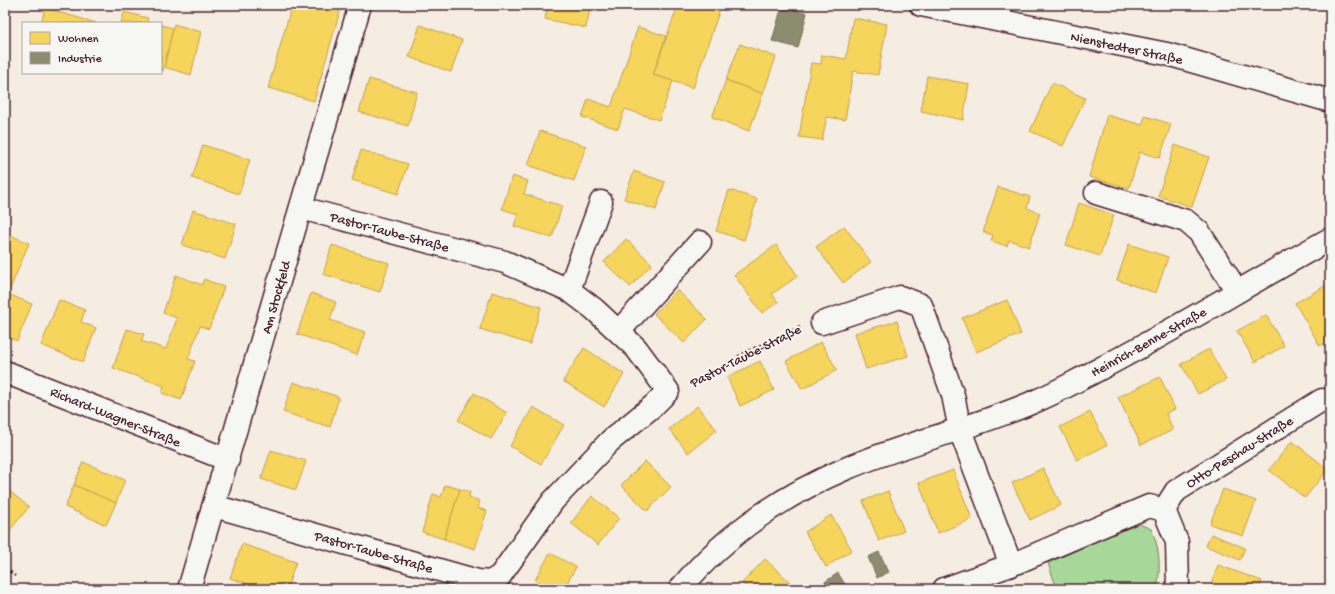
<svg xmlns="http://www.w3.org/2000/svg" width="1335" height="594" viewBox="0 0 1335 594" font-family="'Gochi Hand',sans-serif">
  <style>
    .green { fill: #a7d899; stroke: #787c62 }
    .homes { fill: #f6d55c; stroke: #c29e4d }
    .industry { fill: #8c8c6e; stroke: #786b5a }
    .lines { fill: none; stroke-linecap: round; stroke-linejoin: round }
    .minor-casing { stroke: #4a1f2b; stroke-width: 25 }
    .major-casing { stroke: #4a1f2b; stroke-width: 25 }
    .path { stroke: #4a1f2b; stroke-width: 2.5; stroke-dasharray: 3 3; stroke-linecap: butt }
    .minor { stroke: #f6f6f2; stroke-width: 22 }
    .major { stroke: #f6f6f2; stroke-width: 22 }
    .labels { text-anchor: middle; stroke-width: 4; stroke-linejoin: round; paint-order: stroke }
    .street-label { font-size: 14px; fill: #4a1f2b; stroke: #f6f6f2 }
  </style>
  <rect width="100%" height="100%" fill="#f6ede2"/>
  <filter id="ink" filterUnits="userSpaceOnUse"><feTurbulence type="fractalNoise" baseFrequency=".025" numOctaves="2"/><feDisplacementMap in="SourceGraphic" scale="8" xChannelSelector="R" yChannelSelector="G"/><feConvolveMatrix kernelMatrix="1 2 1 2 8 2 1 2 1" color-interpolation-filters="sRGB"/></filter>
  <g filter="url(#ink)">
    <path class="green" d="M 1137,523 L 1151,529 C 1160,547 1161,569 1157,589 L 1057,589 L 1048,563 Z"/>
    <g class="homes">
      <path d="M 292,5 L 319,5 L 340,11 L 314,101 L 268,88 Z"/>
      <path d="M 498,5 L 514,5 L 513,10 Z"/>
      <path d="M 548,5 L 591,5 L 586,28 L 545,19 Z"/>
      <path d="M 678,5 L 698,5 L 719,12 L 693,88 L 653,75 Z"/>
      <path d="M 45,8 L 96,23 L 41,23 Z"/>
      <path d="M 124,12 L 148,18 L 147,23 L 121,23 Z"/>
      <path d="M 853,18 L 887,24 L 878,75 L 853,71 L 845,120 L 827,117 L 822,140 L 799,137 L 811,63 L 821,64 L 822,55 L 846,59 Z"/>
      <path d="M 174,24 L 201,32 L 191,75 L 164,67 Z"/>
      <path d="M 161,25 L 173,28 L 163,71 L 161,70 Z"/>
      <path d="M 420,25 L 462,40 L 451,72 L 409,57 Z"/>
      <path d="M 638,27 L 666,36 L 653,75 L 673,81 L 659,120 L 625,109 L 618,129 L 582,117 L 588,99 L 611,107 Z"/>
      <path d="M 740,44 L 776,57 L 763,94 L 726,80 Z"/>
      <path d="M 927,76 L 969,84 L 963,120 L 921,111 Z"/>
      <path d="M 369,79 L 417,92 L 408,126 L 359,112 Z"/>
      <path d="M 726,80 L 763,94 L 749,131 L 712,117 Z"/>
      <path d="M 1052,83 L 1085,98 L 1063,146 L 1030,131 Z"/>
      <path d="M 1107,115 L 1142,125 L 1145,116 L 1171,124 L 1160,158 L 1140,152 L 1129,188 L 1089,177 Z"/>
      <path d="M 540,131 L 586,146 L 574,181 L 528,165 Z"/>
      <path d="M 203,145 L 250,160 L 239,194 L 192,178 Z"/>
      <path d="M 1175,145 L 1209,157 L 1192,207 L 1158,196 Z"/>
      <path d="M 361,150 L 408,164 L 398,194 L 352,180 Z"/>
      <path d="M 634,171 L 665,182 L 656,210 L 624,199 Z"/>
      <path d="M 512,176 L 528,181 L 524,194 L 562,206 L 552,238 L 514,226 L 518,214 L 502,209 Z"/>
      <path d="M 998,187 L 1030,197 L 1027,208 L 1040,213 L 1029,247 L 1009,240 L 1007,246 L 991,241 L 993,235 L 983,232 Z"/>
      <path d="M 729,190 L 757,199 L 744,240 L 716,231 Z"/>
      <path d="M 1079,203 L 1114,215 L 1100,256 L 1066,245 Z"/>
      <path d="M 193,210 L 236,224 L 225,259 L 182,245 Z"/>
      <path d="M 844,226 L 871,262 L 843,283 L 816,247 Z"/>
      <path d="M 5,233 L 29,243 L 8,294 L 32,304 L 17,341 L 5,336 Z"/>
      <path d="M 626,239 L 652,264 L 630,287 L 604,262 Z"/>
      <path d="M 1129,244 L 1168,257 L 1156,293 L 1117,280 Z"/>
      <path d="M 332,245 L 389,263 L 380,292 L 323,274 Z"/>
      <path d="M 776,245 L 798,276 L 772,294 L 778,302 L 762,313 L 734,275 Z"/>
      <path d="M 176,275 L 202,285 L 204,279 L 224,287 L 209,329 L 200,326 L 188,359 L 195,361 L 181,400 L 162,393 L 164,386 L 113,368 L 127,329 L 144,334 L 141,341 L 166,349 L 177,318 L 163,313 Z"/>
      <path d="M 1330,283 L 1330,340 L 1320,346 L 1295,303 Z"/>
      <path d="M 677,290 L 707,319 L 684,343 L 654,314 Z"/>
      <path d="M 492,292 L 541,307 L 530,344 L 480,329 Z"/>
      <path d="M 311,293 L 336,302 L 330,320 L 365,332 L 357,355 L 297,334 Z"/>
      <path d="M 59,300 L 85,310 L 81,322 L 96,328 L 83,362 L 41,345 Z"/>
      <path d="M 1007,300 L 1021,334 L 976,352 L 962,318 Z"/>
      <path d="M 1266,315 L 1284,346 L 1255,362 L 1237,331 Z"/>
      <path d="M 897,321 L 908,356 L 866,369 L 855,333 Z"/>
      <path d="M 821,342 L 837,370 L 802,389 L 786,361 Z"/>
      <path d="M 584,348 L 624,374 L 604,407 L 563,381 Z"/>
      <path d="M 1209,349 L 1226,380 L 1198,394 L 1181,364 Z"/>
      <path d="M 760,361 L 774,390 L 740,406 L 727,377 Z"/>
      <path d="M 1160,377 L 1175,409 L 1166,413 L 1173,430 L 1141,445 L 1118,397 Z"/>
      <path d="M 293,382 L 339,397 L 330,427 L 283,412 Z"/>
      <path d="M 474,393 L 507,413 L 491,439 L 458,420 Z"/>
      <path d="M 697,406 L 717,430 L 688,453 L 669,429 Z"/>
      <path d="M 533,407 L 564,425 L 541,464 L 510,446 Z"/>
      <path d="M 1090,412 L 1107,445 L 1077,460 L 1060,427 Z"/>
      <path d="M 1292,441 L 1328,469 L 1305,498 L 1269,470 Z"/>
      <path d="M 271,450 L 306,461 L 296,490 L 261,479 Z"/>
      <path d="M 645,461 L 671,487 L 647,511 L 621,485 Z"/>
      <path d="M 83,462 L 125,480 L 116,503 L 74,485 Z"/>
      <path d="M 1043,468 L 1061,505 L 1030,520 L 1012,483 Z"/>
      <path d="M 953,470 L 972,519 L 938,533 L 919,483 Z"/>
      <path d="M 74,485 L 116,503 L 106,525 L 65,507 Z"/>
      <path d="M 445,485 L 460,489 L 444,539 L 422,532 L 433,494 L 441,497 Z"/>
      <path d="M 460,489 L 470,492 L 469,497 L 480,501 L 478,508 L 487,511 L 475,549 L 444,539 Z"/>
      <path d="M 1223,489 L 1256,501 L 1243,536 L 1210,524 Z"/>
      <path d="M 8,490 L 29,507 L 5,536 L 5,494 Z"/>
      <path d="M 888,491 L 904,531 L 879,541 L 863,501 Z"/>
      <path d="M 592,496 L 619,518 L 598,545 L 571,523 Z"/>
      <path d="M 831,515 L 852,550 L 826,567 L 805,532 Z"/>
      <path d="M 1211,534 L 1245,548 L 1240,560 L 1206,546 Z"/>
      <path d="M 242,544 L 296,562 L 288,585 L 284,584 L 283,589 L 262,589 L 230,578 Z"/>
      <path d="M 550,553 L 576,567 L 564,589 L 551,589 L 535,580 Z"/>
      <path d="M 765,559 L 793,585 L 789,589 L 749,589 L 742,583 Z"/>
      <path d="M 1218,565 L 1262,581 L 1259,589 L 1210,588 Z"/>
      <path d="M 1316,584 L 1330,589 L 1314,589 Z"/>
    </g>
    <g class="industry">
      <path d="M 782,6 L 807,13 L 798,48 L 772,41 Z"/>
      <path d="M 879,552 L 889,572 L 877,578 L 868,557 Z"/>
      <path d="M 838,573 L 848,589 L 825,589 L 822,584 Z"/>
    </g>
    <g class="lines">
      <g class="minor-casing">
        <g id="minor">
          <path d="M 997,20 L 1001,5"/>
          <path d="M 1096,193 L 1186,221 L 1199,232 L 1237,291"/>
          <path d="M 569,290 L 601,202"/>
          <path d="M 822,323 L 900,297 L 921,305 L 953,395 L 960,430 L 1011,565"/>
          <path d="M 619,331 L 700,242"/>
          <path d="M 5,372 L 228,460"/>
          <path d="M 214,506 L 478,581 L 490,582 L 500,576 L 553,501 L 610,441 L 653,406 L 668,391 L 636,348 L 594,309 L 569,290 L 505,262 L 301,208"/>
          <path d="M 1164,510 L 1176,491 L 1322,400"/>
          <path d="M 189,589 L 360,5"/>
          <path d="M 680,589 C 724,536 782,496 845,469 C 908,442 975,428 1038,400 C 1057,392 1074,382 1092,373 C 1173,331 1250,283 1330,239"/>
          <path d="M 944,589 L 1011,565 L 1149,506 L 1164,510 L 1177,542 L 1178,589"/>
        </g>
      </g>
      <g class="major-casing">
        <path id="major" d="M 921,5 L 1167,54 L 1330,101"/>
      </g>
      <g class="path">
        <path d="M 691,384 L 746,352 L 800,327"/>
        <path d="M 5,567 L 15,576"/>
      </g>
      <use href="#minor" class="minor"/>
      <use href="#major" class="major"/>
    </g>
  </g>
  <g class="labels">
    <g class="street-label">
      <text transform="translate(1127 47) rotate(12)" y="5">Nienstedter Straße</text>
      <text transform="translate(390 231) rotate(15)" y="5">Pastor-Taube-Straße</text>
      <text transform="translate(275 297) rotate(-74)" y="5">Am Stockfeld</text>
      <text transform="translate(1148 341) rotate(-29)" y="5">Heinrich-Benne-Straße</text>
      <text transform="translate(745 355) rotate(-27)" y="5">Pastor-Taube-Straße</text>
      <text transform="translate(116 416) rotate(22)" y="5">Richard-Wagner-Straße</text>
      <text transform="translate(1239 451) rotate(-32)" y="5">Otto-Peschau-Straße</text>
      <text transform="translate(374 551) rotate(16)" y="5">Pastor-Taube-Straße</text>
    </g>
  </g>
  <rect width="1335" height="594" fill="none" stroke="#f6f6f2" stroke-width="20"/>
  <rect x="10" y="10" width="1315" height="574" fill="none" stroke="#4a1f2b" stroke-width="1.5" filter="url(#ink)"/>
  <rect x="22" y="22" width="140" height="52" fill="#f6f6f2" stroke="#b1a0a2"/>
  <rect x="30" y="32" width="20" height="12" fill="#f6d55c" stroke="#b1a0a2"/>
  <text x="58" y="42" font-size="12" fill="#4a1f2b">Wohnen</text>
  <rect x="30" y="52" width="20" height="12" fill="#8c8c6e" stroke="#b1a0a2"/>
  <text x="58" y="62" font-size="12" fill="#4a1f2b">Industrie</text>
</svg>
